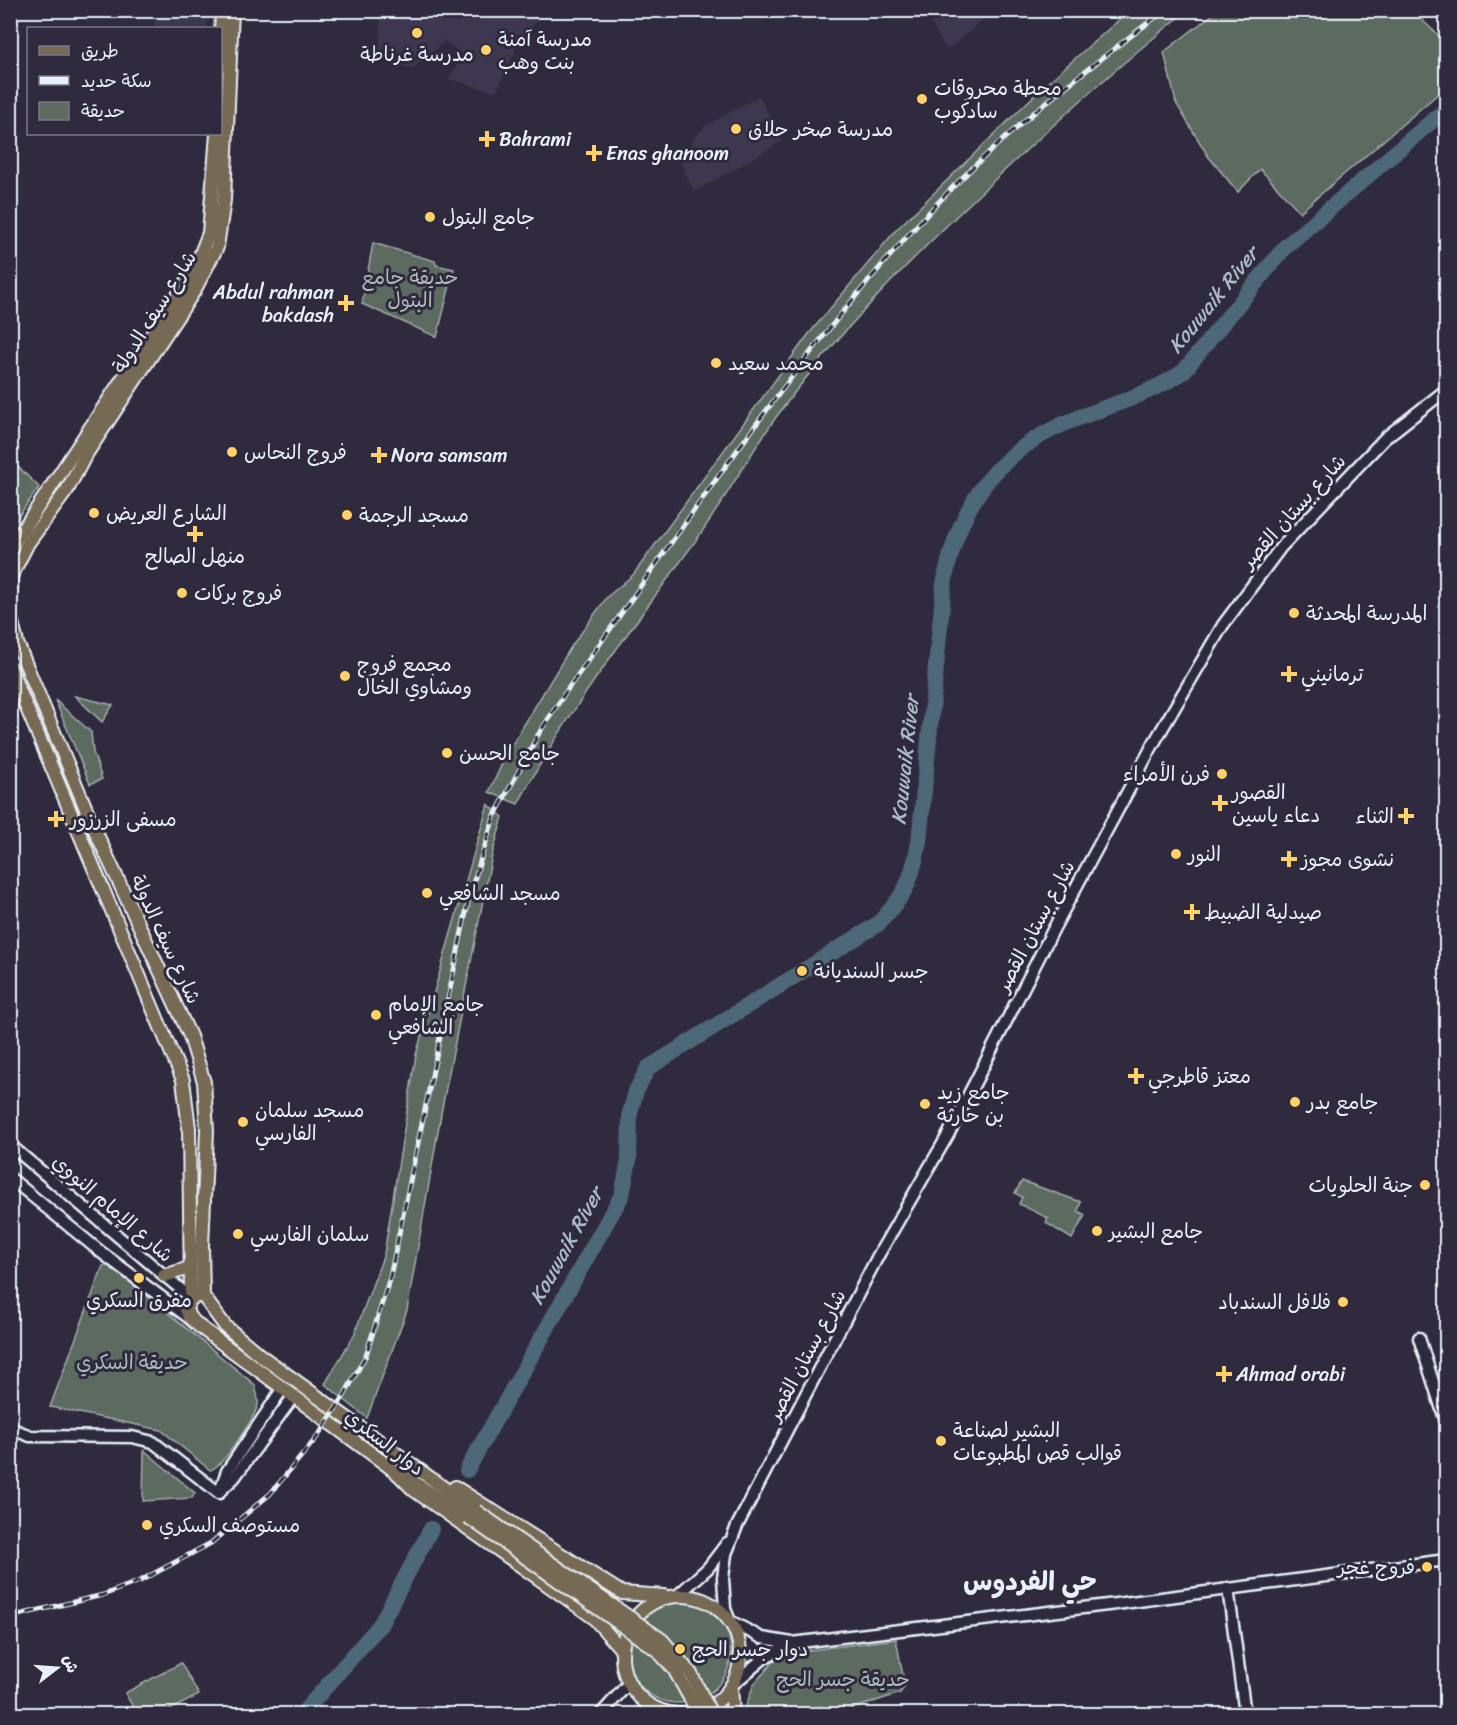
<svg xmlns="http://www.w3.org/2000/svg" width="1457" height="1725" viewBox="0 0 1457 1725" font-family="Sriracha,'Playpen Sans Arabic',sans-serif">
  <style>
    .built { fill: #3c394f }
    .green { fill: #5c6a60; stroke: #a2aeac; stroke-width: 1.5 }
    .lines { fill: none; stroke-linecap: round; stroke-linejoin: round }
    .river { stroke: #4e6778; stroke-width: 16 }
    .tertiary-casing { stroke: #e8f1f8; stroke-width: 15 }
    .secondary-casing { stroke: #e8f1f8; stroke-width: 15 }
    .primary-casing { stroke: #e8f1f8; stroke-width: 16 }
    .tertiary { stroke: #2f2a3d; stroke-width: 10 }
    .secondary { stroke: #2f2a3d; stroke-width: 10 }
    .primary { stroke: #776a54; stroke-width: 12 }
    .rail-casing { stroke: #e8f1f8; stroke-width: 5 }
    .rail { stroke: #2f2a3d; stroke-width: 3; stroke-dasharray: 9; stroke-linecap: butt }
    .primary-bridge-casing { stroke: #e8f1f8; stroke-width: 16; stroke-linecap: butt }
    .primary-bridge { stroke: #776a54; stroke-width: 12 }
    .poi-dot { fill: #ffd166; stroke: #2f2a3d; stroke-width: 2 }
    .labels { text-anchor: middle; stroke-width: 6; stroke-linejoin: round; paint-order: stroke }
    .poi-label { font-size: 20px; fill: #e8f1f8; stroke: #2f2a3d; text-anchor: start }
    .park-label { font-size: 20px; fill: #b0bbbb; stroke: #2f2a3d }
    .street-label { font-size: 20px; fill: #e8f1f8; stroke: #2f2a3d }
    .water-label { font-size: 21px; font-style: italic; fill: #aabac5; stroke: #2f2a3d }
    .district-label { font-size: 26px; font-weight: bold; fill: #e8f1f8; stroke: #2f2a3d }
  </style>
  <rect width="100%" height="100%" fill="#2f2a3d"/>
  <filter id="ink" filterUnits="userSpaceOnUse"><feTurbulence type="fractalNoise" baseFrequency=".0167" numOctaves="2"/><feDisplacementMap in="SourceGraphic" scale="12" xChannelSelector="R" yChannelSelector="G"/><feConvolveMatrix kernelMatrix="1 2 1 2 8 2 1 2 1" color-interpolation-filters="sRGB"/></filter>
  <g filter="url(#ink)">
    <g class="built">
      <path d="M 155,11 L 207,11 L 207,28 L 154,28 Z"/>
      <path d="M 381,11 L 381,10 L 545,11 L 518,45 L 496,92 L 448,79 L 464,56 L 445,41 L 412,69 L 379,56 Z"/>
      <path d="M 924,11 L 924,10 L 993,11 L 950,48 L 945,48 Z"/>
      <path d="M 759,96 L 783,141 L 694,192 L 681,163 L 694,137 L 705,126 Z"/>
    </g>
    <g class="green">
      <path d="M 1129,11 L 1187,11 C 1117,66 1052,126 987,187 C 911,259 835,335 774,420 C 746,460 723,503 694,543 C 633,627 567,711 518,804 L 489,792 L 507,753 L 571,647 L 607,597 L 633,575 L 808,335 L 896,230 L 1046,84 Z"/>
      <path d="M 1217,11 L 1412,11 L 1446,42 L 1446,87 L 1300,212 L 1260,169 L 1238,192 L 1208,156 L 1176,103 L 1164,52 Z"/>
      <path d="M 373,243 L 435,261 L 436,265 L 454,269 L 437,337 L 362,304 Z"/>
      <path d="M 11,460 L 39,487 L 11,527 Z"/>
      <path d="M 75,696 L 113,705 L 102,722 Z"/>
      <path d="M 55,700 L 91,732 L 93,752 L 102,779 L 90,784 Z"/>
      <path d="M 488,804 L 503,817 L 492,855 L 442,1108 L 407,1310 L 367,1418 L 325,1384 L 354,1335 L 384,1254 L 416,1055 Z"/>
      <path d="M 1022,1181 L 1081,1202 L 1078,1211 L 1085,1215 L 1072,1239 L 1046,1223 L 1048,1218 L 1019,1204 L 1022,1197 L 1015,1193 Z"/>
      <path d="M 103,1266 L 111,1266 L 255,1385 C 256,1391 259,1399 258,1405 C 254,1418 222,1468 210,1470 L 161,1430 L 50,1407 Z"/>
      <path d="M 144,1450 L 195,1493 L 192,1498 L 143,1501 Z"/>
      <circle cx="679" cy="1651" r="52"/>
      <path d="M 896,1639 L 905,1686 L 900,1693 L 837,1714 L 825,1714 L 820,1706 L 795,1714 L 743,1714 L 754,1684 L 780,1654 Z"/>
      <path d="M 181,1663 L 199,1695 L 162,1714 L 137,1714 L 125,1693 Z"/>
    </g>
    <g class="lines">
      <g class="river">
        <path d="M 467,1470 L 622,1195 L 629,1160 L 630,1113 L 636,1091 L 648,1068 L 878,924 C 906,894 911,883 919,842 L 944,584 C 959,502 999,448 1078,418 C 1114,404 1150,394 1183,372 L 1286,246 L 1446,109"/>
        <path d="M 302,1714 L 380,1625 L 431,1529"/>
      </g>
      <g class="tertiary-casing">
        <g id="tertiary">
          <path d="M 10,1145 L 191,1298"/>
          <path d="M 10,1178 L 102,1253 L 192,1320"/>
          <path d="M 1419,1338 L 1446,1422"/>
          <path d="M 10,1428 L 30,1436 L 132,1437 L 153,1442 L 219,1493"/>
          <path d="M 221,1490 L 234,1478 L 293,1397"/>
          <path d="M 219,1493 L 227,1471 L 283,1388"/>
        </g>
      </g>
      <g class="secondary-casing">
        <g id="secondary">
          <path d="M 1441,10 L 1446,15"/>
          <path d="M 1446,390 L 1385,438 L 1281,547 L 1223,625 L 1155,741 L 1054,928 L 948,1135 L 879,1254 L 737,1526 L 726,1554 L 723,1578 L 725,1609 L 730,1621 L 762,1638 L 792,1643 L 1116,1604 L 1446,1560"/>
          <path d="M 1228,1588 L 1245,1714"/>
          <path d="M 678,1595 L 708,1568 L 727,1543"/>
          <path d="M 731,1686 L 765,1657 L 792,1643"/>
          <path d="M 601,1714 L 628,1684"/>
          <path d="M 641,1714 L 658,1709"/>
        </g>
      </g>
      <g class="primary-casing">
        <g id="primary">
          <path d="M 220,58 L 222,10"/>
          <path d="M 10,549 L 194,271 L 209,233 L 217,134"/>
          <path d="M 10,602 L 12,574 L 28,543 L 67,490 L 85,456 L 194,291 L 217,247 L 224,200 L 232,10"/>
          <path d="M 10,614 L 17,643 L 94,828 L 190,1036 L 204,1082 L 207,1131 L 202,1246 L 203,1296"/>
          <path d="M 10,668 L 183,1080 L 189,1128 L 191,1298"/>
          <path d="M 164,1276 L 189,1268"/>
          <path d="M 199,1296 L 191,1298 L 186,1309 L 189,1317 L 200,1327 L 395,1471 L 414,1490 L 593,1617 L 621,1649"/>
          <path d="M 203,1296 L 225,1326 L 261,1356 L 476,1511"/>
          <path d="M 404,1476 L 468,1517"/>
          <path d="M 455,1487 L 622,1593 L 664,1596"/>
          <circle cx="681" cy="1655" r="59"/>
          <path d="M 731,1686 L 733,1714"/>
        </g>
      </g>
      <use href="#tertiary" class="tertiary"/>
      <use href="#secondary" class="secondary"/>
      <use href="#primary" class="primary"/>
      <g class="rail-casing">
        <path id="rail" d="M 10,1617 L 103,1595 L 140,1581 L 211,1543 L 270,1494 L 318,1436 L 344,1396 L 366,1355 L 390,1277 L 470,893 L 494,817 L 538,735 L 567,690 C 684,527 795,356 932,209 C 1002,133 1083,72 1165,10"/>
      </g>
      <use href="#rail" class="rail"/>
      <g class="primary-bridge-casing">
        <g id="primary-bridge">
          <path d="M 476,1511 L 662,1640 L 691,1674 L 711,1714"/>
          <path d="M 468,1517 L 657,1650 L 674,1669 L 699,1714"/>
        </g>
      </g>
      <use href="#primary-bridge" class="primary-bridge"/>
    </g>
  </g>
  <g class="poi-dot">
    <circle cx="417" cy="33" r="6"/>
    <circle cx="486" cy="50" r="6"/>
    <circle cx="922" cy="99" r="6"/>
    <circle cx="736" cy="129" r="6"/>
    <path d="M484 130h6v6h6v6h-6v6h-6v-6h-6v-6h6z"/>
    <path d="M591 144h6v6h6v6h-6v6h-6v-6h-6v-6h6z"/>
    <circle cx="430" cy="217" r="6"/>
    <path d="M343 294h6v6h6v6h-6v6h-6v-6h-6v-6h6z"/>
    <circle cx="716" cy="363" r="6"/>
    <circle cx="232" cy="452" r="6"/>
    <path d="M376 446h6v6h6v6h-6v6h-6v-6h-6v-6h6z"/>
    <circle cx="94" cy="513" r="6"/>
    <circle cx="347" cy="515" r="6"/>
    <path d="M192 525h6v6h6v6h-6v6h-6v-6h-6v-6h6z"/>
    <circle cx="182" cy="593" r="6"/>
    <circle cx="1294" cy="613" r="6"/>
    <path d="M1286 665h6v6h6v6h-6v6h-6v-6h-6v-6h6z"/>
    <circle cx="345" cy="676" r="6"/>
    <circle cx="447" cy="753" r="6"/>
    <circle cx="1222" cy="774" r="6"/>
    <path d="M1217 794h6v6h6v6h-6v6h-6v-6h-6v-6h6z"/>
    <path d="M1403 807h6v6h6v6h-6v6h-6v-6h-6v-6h6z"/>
    <path d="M53 810h6v6h6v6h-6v6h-6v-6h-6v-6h6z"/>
    <circle cx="1176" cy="854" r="6"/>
    <path d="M1286 850h6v6h6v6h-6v6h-6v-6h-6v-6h6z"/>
    <circle cx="427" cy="893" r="6"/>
    <path d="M1189 903h6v6h6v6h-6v6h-6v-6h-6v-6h6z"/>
    <circle cx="802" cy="971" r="6"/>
    <circle cx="376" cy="1015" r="6"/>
    <path d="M1133 1067h6v6h6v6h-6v6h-6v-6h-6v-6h6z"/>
    <circle cx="1295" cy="1102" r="6"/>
    <circle cx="925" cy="1104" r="6"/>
    <circle cx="243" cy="1122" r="6"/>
    <circle cx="1425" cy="1185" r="6"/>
    <circle cx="1097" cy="1231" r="6"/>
    <circle cx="238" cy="1234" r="6"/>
    <circle cx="139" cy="1278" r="6"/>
    <circle cx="1343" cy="1302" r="6"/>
    <path d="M1221 1365h6v6h6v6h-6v6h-6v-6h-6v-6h6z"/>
    <circle cx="941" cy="1441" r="6"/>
    <circle cx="147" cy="1525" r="6"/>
    <circle cx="1427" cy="1567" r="6"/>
    <circle cx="680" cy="1649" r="6"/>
  </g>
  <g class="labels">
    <g class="poi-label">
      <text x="498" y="46">مدرسة آمنة<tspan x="498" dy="23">بنت وهب</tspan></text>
      <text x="417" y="61" text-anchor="middle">مدرسة غرناطة</text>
      <text x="934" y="95">محطة محروقات<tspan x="934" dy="23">سادكوب</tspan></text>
      <text x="748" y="136">مدرسة صخر حلاق</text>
      <text x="499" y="146">Bahrami</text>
      <text x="606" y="160">Enas ghanoom</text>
      <text x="442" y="224">جامع البتول</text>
      <text x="334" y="299" text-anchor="end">Abdul rahman<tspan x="334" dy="23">bakdash</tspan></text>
      <text x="728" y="370">محمد سعيد</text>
      <text x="244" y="459">فروج النحاس</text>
      <text x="391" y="462">Nora samsam</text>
      <text x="106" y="520">الشارع العريض</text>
      <text x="359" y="522">مسجد الرجمة</text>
      <text x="195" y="563" text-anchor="middle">منهل الصالح</text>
      <text x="194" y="600">فروج بركات</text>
      <text x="1306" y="620">المدرسة المحدثة</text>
      <text x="357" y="671">مجمع فروج<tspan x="357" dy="23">ومشاوي الخال</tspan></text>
      <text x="1301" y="681">ترمانيني</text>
      <text x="459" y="760">جامع الحسن</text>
      <text x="1210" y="781" text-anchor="end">فرن اﻷمراء</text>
      <text x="1232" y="799">القصور<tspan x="1232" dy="23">دعاء ياسين</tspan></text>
      <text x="1394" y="823" text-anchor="end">الثناء</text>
      <text x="70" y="826">مسفى الزرزور</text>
      <text x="1188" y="861">النور</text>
      <text x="1301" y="866">نشوى مجوز</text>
      <text x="439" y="900">مسجد الشافعي</text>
      <text x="1204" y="919">صيدلية الضبيط</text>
      <text x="814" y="978">جسر السنديانة</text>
      <text x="388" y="1011">جامع الإمام<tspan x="388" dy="23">الشافعي</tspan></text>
      <text x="1148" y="1083">معتز قاطرجي</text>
      <text x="937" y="1099">جامع زيد<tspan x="937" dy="23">بن حارثة</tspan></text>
      <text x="1307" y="1109">جامع بدر</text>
      <text x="255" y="1117">مسجد سلمان<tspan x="255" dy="23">الفارسي</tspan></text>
      <text x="1413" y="1192" text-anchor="end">جنة الحلويات</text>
      <text x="1109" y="1238">جامع البشير</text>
      <text x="250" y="1241">سلمان الفارسي</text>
      <text x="139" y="1307" text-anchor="middle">مفرق السكري</text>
      <text x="1331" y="1309" text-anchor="end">فلافل السندباد</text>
      <text x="1236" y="1381">Ahmad orabi</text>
      <text x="953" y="1437">البشير لصناعة<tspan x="953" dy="23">قوالب قص المطبوعات</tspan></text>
      <text x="159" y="1532">مستوصف السكري</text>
      <text x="1415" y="1574" text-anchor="end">فروج غجر</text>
      <text x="692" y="1656">دوار جسر الحج</text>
    </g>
    <g class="park-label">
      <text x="410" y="284">حديقة جامع<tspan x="410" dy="23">البتول</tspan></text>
      <text x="132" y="1369">حديقة السكري</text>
      <text x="843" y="1686">حديقة جسر الحج</text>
    </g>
    <g class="street-label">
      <text transform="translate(154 312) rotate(-58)" y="7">شارع سيف الدولة</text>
      <text transform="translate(1293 511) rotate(-48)" y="7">شارع بستان القصر</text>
      <text transform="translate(1035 926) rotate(-62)" y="7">شارع بستان القصر</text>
      <text transform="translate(166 939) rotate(65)" y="7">شارع سيف الدولة</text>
      <text transform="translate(113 1208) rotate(41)" y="7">شارع الإمام النووي</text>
      <text transform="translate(806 1355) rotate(-62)" y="7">شارع بستان القصر</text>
      <text transform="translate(385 1442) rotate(38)" y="7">دوار السكري</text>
    </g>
    <g class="water-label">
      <text transform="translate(1213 300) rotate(-51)" y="7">Kouwaik River</text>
      <text transform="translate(905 760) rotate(-84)" y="7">Kouwaik River</text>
      <text transform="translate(566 1246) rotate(-61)" y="7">Kouwaik River</text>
    </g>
    <g class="district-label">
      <text x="1030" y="1590">حي الفردوس</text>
    </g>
  </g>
  <rect width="1457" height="1725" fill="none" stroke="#2f2a3d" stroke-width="36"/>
  <rect x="18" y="18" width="1421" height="1689" fill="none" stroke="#e8f1f8" stroke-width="2" filter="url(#ink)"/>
  <rect x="27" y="27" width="195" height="108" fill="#2f2a3d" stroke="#797a88" stroke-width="1.5"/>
  <rect x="39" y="46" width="30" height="9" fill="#776a54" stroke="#797a88" stroke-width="1.5"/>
  <text x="81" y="57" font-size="18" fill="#e8f1f8">طريق</text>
  <rect x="39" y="76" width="30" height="9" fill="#e8f1f8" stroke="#797a88" stroke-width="1.5"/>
  <text x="81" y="87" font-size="18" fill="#e8f1f8">سكة حديد</text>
  <rect x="39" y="102" width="30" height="18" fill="#5c6a60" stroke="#797a88" stroke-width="1.5"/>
  <text x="81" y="117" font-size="18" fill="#e8f1f8">حديقة</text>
  <g transform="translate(57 1668) rotate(73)" stroke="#2f2a3d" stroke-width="4.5" paint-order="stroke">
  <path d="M0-4.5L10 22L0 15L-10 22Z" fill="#e8f1f8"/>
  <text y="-9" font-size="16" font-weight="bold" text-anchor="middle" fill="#e8f1f8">ش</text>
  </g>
</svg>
